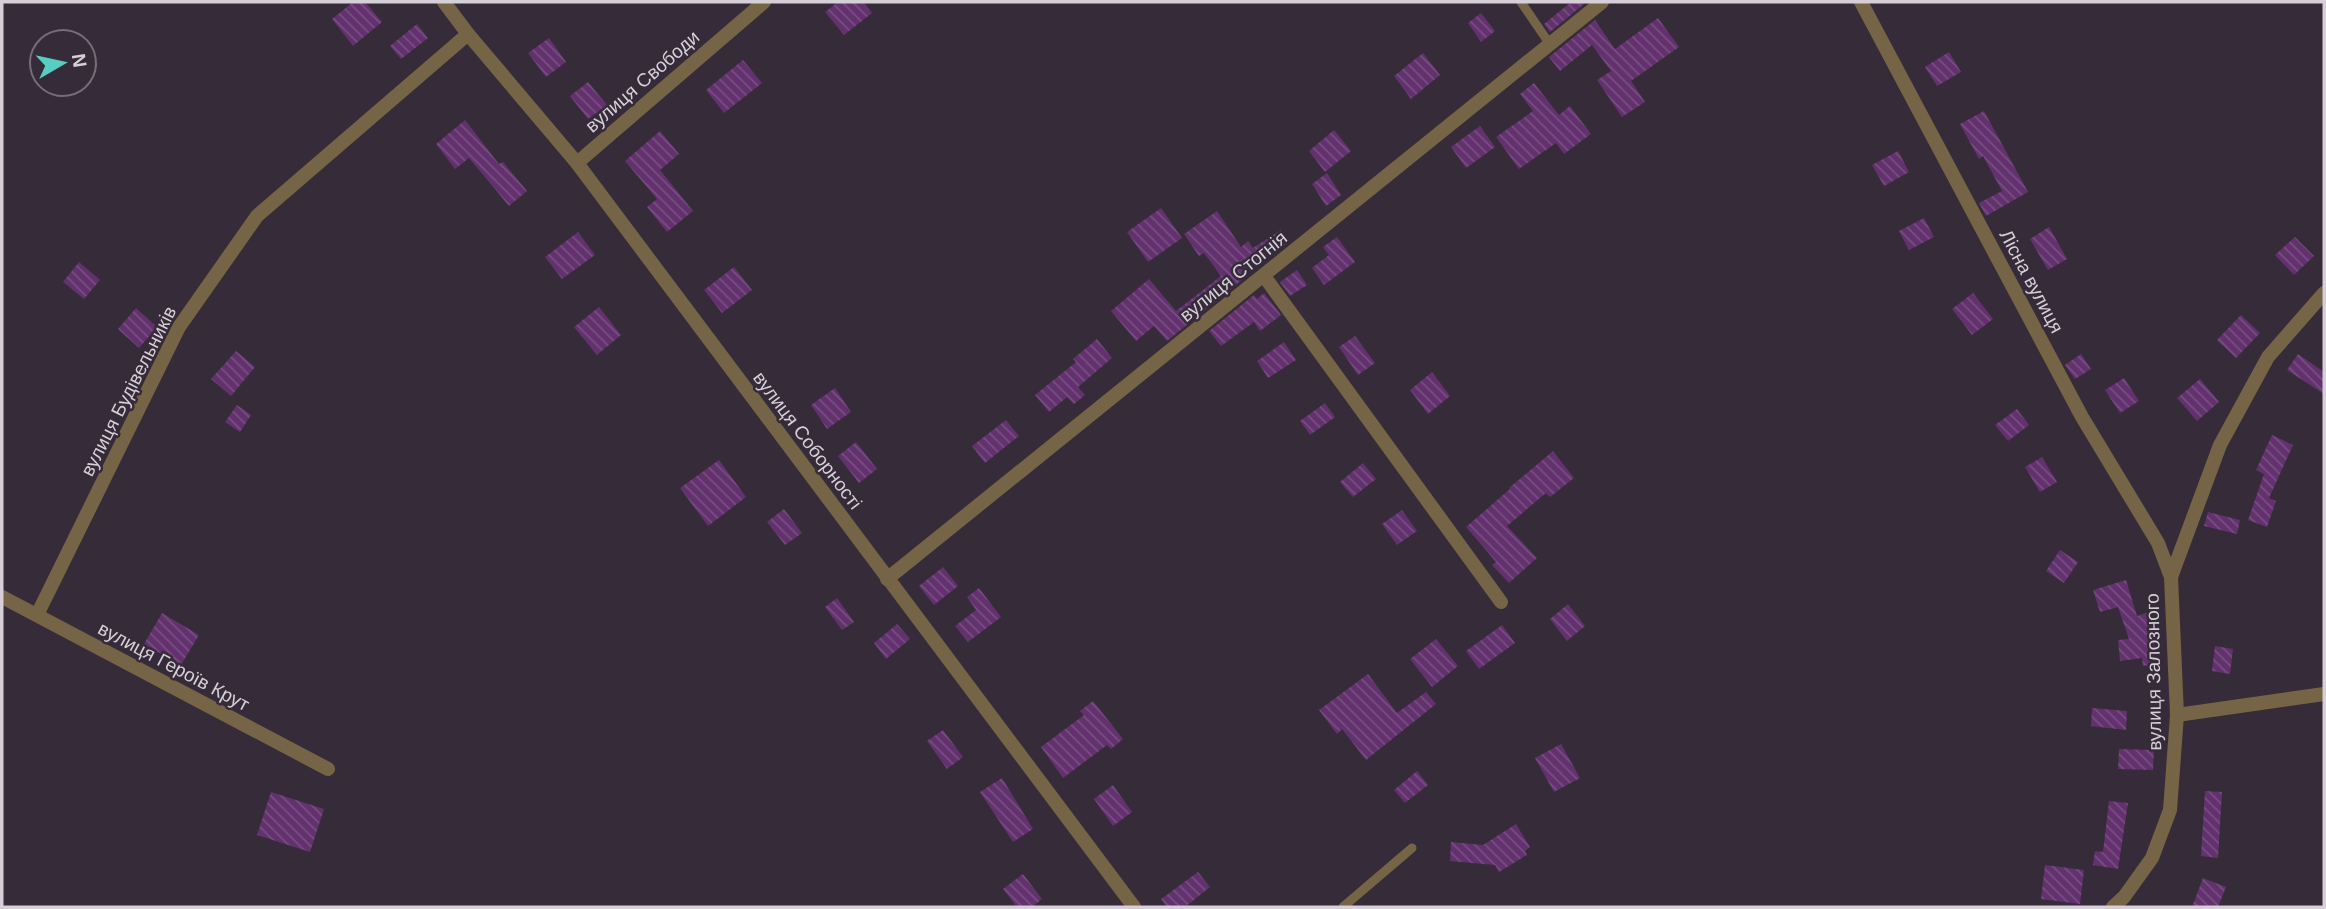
<svg xmlns="http://www.w3.org/2000/svg" width="2326" height="909" viewBox="0 0 2326 909" font-family="Helvetica,sans-serif">
  <style>
    .building { fill: url(#building-back-hatch) }
    .lines { fill: none; stroke-linecap: round; stroke-linejoin: round }
    .service { stroke: #756445; stroke-width: 9 }
    .minor { stroke: #756445; stroke-width: 14 }
    .labels { text-anchor: middle; stroke-width: 5; stroke-linejoin: round; paint-order: stroke }
    .street-label { font-size: 19px; fill: #d6cfd7; stroke: #362b39 }
  </style>
  <defs>
    <pattern id="building-back-hatch" width="6" height="6" patternUnits="userSpaceOnUse" patternTransform="scale(1.75)"><rect width="6" height="6" fill="#62316e"/><path d="M-1 5l2 2M0 0l6 6M5-1l2 2" fill="none" stroke="#784e82"/></pattern>
  </defs>
  <rect width="100%" height="100%" fill="#362b39"/>
  <g class="building">
    <path d="M 353,2 L 365,2 L 382,22 L 353,46 L 332,19 Z"/>
    <path d="M 838,2 L 863,2 L 872,13 L 844,35 L 825,12 Z"/>
    <path d="M 1571,2 L 1582,2 L 1584,4 L 1550,32 L 1544,24 Z"/>
    <path d="M 1481,13 L 1495,31 L 1481,42 L 1468,23 Z"/>
    <path d="M 1658,18 L 1679,47 L 1631,81 L 1645,102 L 1622,117 L 1597,80 L 1611,71 L 1592,45 L 1560,71 L 1549,57 L 1595,20 L 1615,49 Z"/>
    <path d="M 417,24 L 428,38 L 401,59 L 390,46 Z"/>
    <path d="M 549,38 L 566,62 L 546,77 L 528,53 Z"/>
    <path d="M 1949,52 L 1961,72 L 1937,86 L 1925,67 Z"/>
    <path d="M 1423,53 L 1440,75 L 1411,99 L 1394,76 Z"/>
    <path d="M 743,60 L 762,83 L 724,113 L 706,90 Z"/>
    <path d="M 588,82 L 607,105 L 588,119 L 570,96 Z"/>
    <path d="M 1534,83 L 1559,115 L 1570,106 L 1591,134 L 1564,154 L 1556,143 L 1519,169 L 1496,137 L 1533,111 L 1520,94 Z"/>
    <path d="M 1984,111 L 2028,192 L 1986,216 L 1979,203 L 2002,191 L 1983,156 L 1979,159 L 1960,124 Z"/>
    <path d="M 465,120 L 499,164 L 503,162 L 527,191 L 509,206 L 469,158 L 455,169 L 436,144 Z"/>
    <path d="M 1480,126 L 1495,147 L 1466,168 L 1451,147 Z"/>
    <path d="M 1334,130 L 1351,151 L 1325,172 L 1309,151 Z"/>
    <path d="M 660,131 L 679,154 L 660,170 L 693,211 L 667,232 L 647,207 L 657,199 L 625,161 Z"/>
    <path d="M 1898,151 L 1909,172 L 1884,186 L 1872,165 Z"/>
    <path d="M 1327,173 L 1341,195 L 1326,206 L 1312,184 Z"/>
    <path d="M 1161,208 L 1182,238 L 1148,262 L 1127,232 Z"/>
    <path d="M 1217,211 L 1241,247 L 1248,241 L 1253,248 L 1281,230 L 1289,242 L 1240,276 L 1243,279 L 1167,341 L 1154,326 L 1136,341 L 1111,311 L 1149,279 L 1176,311 L 1221,276 L 1204,253 L 1199,256 L 1184,234 Z"/>
    <path d="M 1924,218 L 1934,237 L 1909,250 L 1899,231 Z"/>
    <path d="M 2049,227 L 2067,259 L 2048,270 L 2030,239 Z"/>
    <path d="M 578,232 L 595,255 L 562,279 L 545,257 Z"/>
    <path d="M 1337,237 L 1355,262 L 1324,285 L 1312,268 L 1329,255 L 1323,247 Z"/>
    <path d="M 2295,237 L 2314,256 L 2294,275 L 2275,255 Z"/>
    <path d="M 79,262 L 100,280 L 84,299 L 63,282 Z"/>
    <path d="M 734,267 L 752,290 L 722,313 L 704,290 Z"/>
    <path d="M 1297,270 L 1307,285 L 1290,296 L 1280,282 Z"/>
    <path d="M 1264,293 L 1281,315 L 1260,331 L 1254,322 L 1221,346 L 1209,331 L 1254,295 L 1257,299 Z"/>
    <path d="M 1973,293 L 1993,319 L 1972,335 L 1952,309 Z"/>
    <path d="M 599,307 L 621,335 L 597,355 L 574,327 Z"/>
    <path d="M 136,308 L 157,327 L 139,348 L 118,329 Z"/>
    <path d="M 2241,315 L 2260,333 L 2236,358 L 2217,340 Z"/>
    <path d="M 1355,336 L 1375,363 L 1358,375 L 1339,347 Z"/>
    <path d="M 1097,339 L 1112,358 L 1078,387 L 1085,395 L 1074,404 L 1067,397 L 1049,412 L 1035,395 L 1076,362 L 1073,359 Z"/>
    <path d="M 1284,342 L 1296,360 L 1268,378 L 1257,361 Z"/>
    <path d="M 236,351 L 255,367 L 231,396 L 211,379 Z"/>
    <path d="M 2081,354 L 2091,369 L 2075,379 L 2065,365 Z"/>
    <path d="M 2298,354 L 2324,372 L 2324,394 L 2287,370 Z"/>
    <path d="M 1432,372 L 1450,396 L 1428,414 L 1410,390 Z"/>
    <path d="M 2124,378 L 2139,401 L 2120,413 L 2105,390 Z"/>
    <path d="M 2200,379 L 2219,402 L 2197,421 L 2177,398 Z"/>
    <path d="M 835,388 L 851,412 L 827,429 L 811,405 Z"/>
    <path d="M 1325,403 L 1335,417 L 1310,435 L 1300,421 Z"/>
    <path d="M 237,405 L 251,415 L 240,432 L 225,422 Z"/>
    <path d="M 2017,409 L 2029,425 L 2008,441 L 1995,425 Z"/>
    <path d="M 1006,420 L 1019,436 L 985,463 L 972,446 Z"/>
    <path d="M 2272,435 L 2293,445 L 2269,498 L 2276,501 L 2267,527 L 2248,520 L 2264,474 L 2256,470 Z"/>
    <path d="M 856,442 L 877,469 L 859,483 L 838,456 Z"/>
    <path d="M 1553,451 L 1574,478 L 1550,497 L 1546,493 L 1507,526 L 1537,558 L 1509,583 L 1492,565 L 1496,562 L 1466,527 L 1510,489 L 1509,488 Z"/>
    <path d="M 2042,457 L 2057,482 L 2040,492 L 2025,467 Z"/>
    <path d="M 719,460 L 746,497 L 708,526 L 680,488 Z"/>
    <path d="M 1363,463 L 1376,479 L 1353,497 L 1340,482 Z"/>
    <path d="M 784,509 L 802,533 L 785,545 L 767,522 Z"/>
    <path d="M 1402,510 L 1417,531 L 1397,545 L 1382,524 Z"/>
    <path d="M 2208,512 L 2240,520 L 2237,534 L 2204,526 Z"/>
    <path d="M 2060,550 L 2078,562 L 2064,583 L 2046,571 Z"/>
    <path d="M 943,567 L 958,586 L 934,605 L 919,586 Z"/>
    <path d="M 2126,580 L 2137,616 L 2152,611 L 2159,664 L 2143,666 L 2142,658 L 2120,661 L 2118,640 L 2129,639 L 2118,607 L 2100,612 L 2093,590 Z"/>
    <path d="M 979,588 L 1001,617 L 968,642 L 955,626 L 976,610 L 967,597 Z"/>
    <path d="M 837,598 L 854,622 L 842,630 L 825,607 Z"/>
    <path d="M 1568,604 L 1585,626 L 1567,641 L 1550,619 Z"/>
    <path d="M 162,613 L 199,635 L 181,665 L 144,644 Z"/>
    <path d="M 897,624 L 910,639 L 886,659 L 874,643 Z"/>
    <path d="M 1502,625 L 1515,643 L 1479,669 L 1466,651 Z"/>
    <path d="M 1436,639 L 1458,666 L 1432,687 L 1410,659 Z"/>
    <path d="M 2215,646 L 2233,649 L 2230,674 L 2212,671 Z"/>
    <path d="M 1368,674 L 1397,713 L 1426,692 L 1436,704 L 1366,760 L 1342,729 L 1337,734 L 1319,710 Z"/>
    <path d="M 1093,701 L 1123,739 L 1111,749 L 1107,745 L 1063,778 L 1041,747 L 1084,715 L 1080,711 Z"/>
    <path d="M 2092,708 L 2127,711 L 2126,730 L 2091,726 Z"/>
    <path d="M 943,730 L 963,757 L 947,769 L 927,741 Z"/>
    <path d="M 1561,744 L 1580,778 L 1554,792 L 1535,758 Z"/>
    <path d="M 2119,749 L 2154,750 L 2153,770 L 2118,769 Z"/>
    <path d="M 1417,771 L 1428,785 L 1405,803 L 1394,790 Z"/>
    <path d="M 1002,778 L 1033,829 L 1013,842 L 980,792 Z"/>
    <path d="M 1113,785 L 1132,812 L 1113,826 L 1094,799 Z"/>
    <path d="M 2205,791 L 2222,792 L 2218,858 L 2201,856 Z"/>
    <path d="M 271,792 L 324,809 L 310,852 L 257,835 Z"/>
    <path d="M 2109,801 L 2128,803 L 2118,869 L 2093,865 L 2095,851 L 2103,852 Z"/>
    <path d="M 1516,824 L 1530,847 L 1525,851 L 1527,855 L 1499,872 L 1495,865 L 1450,861 L 1451,842 L 1483,845 Z"/>
    <path d="M 2045,865 L 2084,870 L 2080,904 L 2041,899 Z"/>
    <path d="M 1198,872 L 1210,887 L 1185,907 L 1167,907 L 1161,899 Z"/>
    <path d="M 1023,874 L 1042,899 L 1032,907 L 1017,907 L 1003,889 Z"/>
    <path d="M 2203,878 L 2226,887 L 2218,907 L 2192,907 Z"/>
  </g>
  <g class="lines">
    <g class="service">
      <path d="M 1521,2 L 1549,43"/>
      <path d="M 1343,907 L 1412,848"/>
    </g>
    <g class="minor">
      <path d="M 444,2 L 468,34 L 577,163 L 1134,907"/>
      <path d="M 1861,2 L 2082,417 L 2158,543 L 2171,577"/>
      <path d="M 577,163 L 764,2"/>
      <path d="M 1264,276 L 1501,602"/>
      <path d="M 887,579 L 1602,2"/>
      <path d="M 2,597 L 328,769"/>
      <path d="M 37,615 L 179,327 L 257,216 L 468,34"/>
      <path d="M 2177,715 L 2324,694"/>
      <path d="M 2113,907 L 2124,897 L 2152,858 L 2170,810 L 2177,715 L 2171,577 L 2220,445 L 2268,357 L 2324,293"/>
    </g>
  </g>
  <g class="labels">
    <g class="street-label">
      <text transform="translate(642 81) rotate(-41)" y="7">вулиця Свободи</text>
      <text transform="translate(1233 276) rotate(-39)" y="7">вулиця Стогнія</text>
      <text transform="translate(2032 281) rotate(62)" y="7">Лісна вулиця</text>
      <text transform="translate(128 391) rotate(-63)" y="7">вулиця Будівельників</text>
      <text transform="translate(808 440) rotate(53)" y="7">вулиця Соборності</text>
      <text transform="translate(174 666) rotate(28)" y="7">вулиця Героїв Крут</text>
      <text transform="translate(2153 672) rotate(-91)" y="7">вулиця Залозного</text>
    </g>
  </g>
  <rect width="2326" height="909" fill="none" stroke="#d6cfd7" stroke-width="7"/>
  <g transform="translate(63 63) rotate(81)"><circle r="33" fill="#362b39" stroke="#766d78" stroke-width="2"/>
  <path d="M0-5L12 26L0 18L-12 26Z" fill="#57cec1"/>
  <text y="-10" font-size="19" font-weight="bold" text-anchor="middle" fill="#d6cfd7">N</text>
  </g>
</svg>
